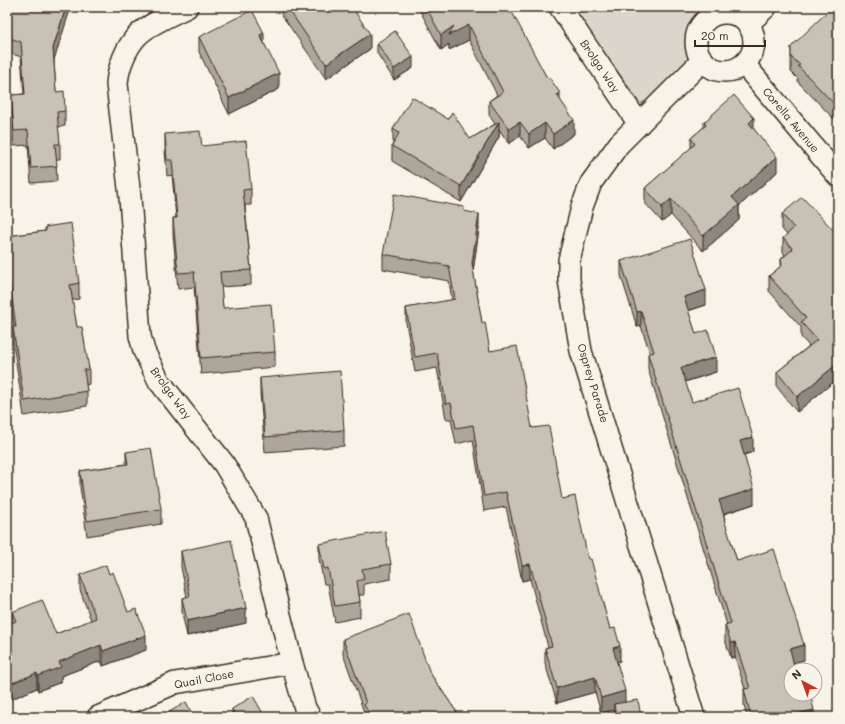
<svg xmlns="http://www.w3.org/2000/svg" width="845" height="724" viewBox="0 0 845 724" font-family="Mali,sans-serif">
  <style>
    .green { fill: #dbd6cb; stroke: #8b8074 }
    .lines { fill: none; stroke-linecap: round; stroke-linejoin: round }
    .minor-casing { stroke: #3b2a1e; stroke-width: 24 }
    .minor { stroke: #f7f3e8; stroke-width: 21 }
    .wall { fill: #aca69d; stroke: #3b2a1e }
    .shaded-wall { fill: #8c877f; stroke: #3b2a1e }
    .building { fill: #c8c1b6; stroke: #3b2a1e }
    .labels { text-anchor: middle; stroke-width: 3; stroke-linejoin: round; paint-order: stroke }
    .street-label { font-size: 11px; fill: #3b2a1e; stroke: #f7f3e8 }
  </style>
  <rect width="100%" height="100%" fill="#f7f3e8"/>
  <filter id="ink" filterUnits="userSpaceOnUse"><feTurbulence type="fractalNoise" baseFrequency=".025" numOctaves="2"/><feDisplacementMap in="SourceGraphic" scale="8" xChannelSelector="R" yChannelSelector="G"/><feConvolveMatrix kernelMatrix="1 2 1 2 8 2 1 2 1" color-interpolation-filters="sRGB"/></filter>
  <g filter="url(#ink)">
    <path class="green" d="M 572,7 L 715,7 C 688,17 691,30 692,56 L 654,99 L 640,103 Z"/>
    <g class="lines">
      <g class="minor-casing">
        <g id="minor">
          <path d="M 187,7 C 173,14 149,24 138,35 C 126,47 118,68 117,84 L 130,197 L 140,336 L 144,351 L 159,381 L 224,464 L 256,518 L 292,663 L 305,708 L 310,717"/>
          <path d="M 560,7 L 639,124"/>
          <circle cx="725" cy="42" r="29"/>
          <path d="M 748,24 L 766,7"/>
          <path d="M 744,64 L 838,176"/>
          <path d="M 98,717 L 175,683 L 292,663"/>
          <path d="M 694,717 L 581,351 L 569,280 L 569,260 L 582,207 L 591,183 L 619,144 L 703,60"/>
        </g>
      </g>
      <use href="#minor" class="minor"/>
    </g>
    <g class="wall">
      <path d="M 7,7 L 54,60 L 56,92 L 65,111 L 65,126 L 58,127 L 60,144 L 60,159 L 56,159 L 57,181 L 31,183 L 28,145 L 14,146 L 11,110 L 11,95 L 24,94 L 21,57 L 7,52 Z"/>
      <path d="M 281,7 L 357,7 L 357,10 L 355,11 L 370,49 L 326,79 L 281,14 Z"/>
      <path d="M 418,7 L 505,7 L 560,100 L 574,134 L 553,149 L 545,138 L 529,148 L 520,136 L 509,144 L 499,129 L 499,137 L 461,202 L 392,161 L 392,146 L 393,143 L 393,129 L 470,139 L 495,124 L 489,115 L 489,101 L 497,95 L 469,40 L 449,50 L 449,44 L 441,50 Z"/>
      <path d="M 838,7 L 838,123 L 798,82 L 798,79 L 791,72 L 791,47 Z"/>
      <path d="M 199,37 L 264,43 L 279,89 L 229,114 L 199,52 Z"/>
      <path d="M 377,43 L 413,68 L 394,80 L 377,53 Z"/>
      <path d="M 704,122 L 754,129 L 777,172 L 739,206 L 739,220 L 703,251 L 671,215 L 662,222 L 645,203 L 645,188 L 691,148 L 691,138 L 704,127 Z"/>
      <path d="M 165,134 L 202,146 L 251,189 L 251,205 L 245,205 L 251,270 L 251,285 L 221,287 L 223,308 L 275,352 L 275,367 L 201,374 L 194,287 L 178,289 L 173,234 L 173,218 L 176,218 L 172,175 L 167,176 L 165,150 Z"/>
      <path d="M 464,211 L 479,229 L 473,270 L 482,323 L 490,351 L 532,428 L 562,499 L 588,559 L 620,661 L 617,662 L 625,702 L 641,717 L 614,717 L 614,710 L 601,713 L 595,692 L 557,703 L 545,663 L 545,648 L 548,647 L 530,579 L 522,581 L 506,507 L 484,511 L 473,440 L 456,444 L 451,419 L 446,419 L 437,368 L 415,372 L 406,323 L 406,308 L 452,300 L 449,281 L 383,269 L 383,254 Z"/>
      <path d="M 782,214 L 838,235 L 838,381 L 837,379 L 797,412 L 777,387 L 777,372 L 809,346 L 801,337 L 801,327 L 769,291 L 769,276 L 781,266 L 781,259 L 785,255 L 783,253 L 783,238 L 787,235 L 782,229 Z"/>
      <path d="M 45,227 L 79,283 L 79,299 L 72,300 L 77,327 L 89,369 L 89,384 L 86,385 L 87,391 L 87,406 L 24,416 L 13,343 L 13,327 L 14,327 L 7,278 L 7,236 L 45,231 Z"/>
      <path d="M 621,261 L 706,305 L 688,311 L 696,334 L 716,372 L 685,382 L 692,402 L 753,452 L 744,455 L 754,504 L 724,514 L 725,524 L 737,561 L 804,660 L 794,663 L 791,694 L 814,717 L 747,717 L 744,705 L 744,689 L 745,689 L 735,657 L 731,658 L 725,640 L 725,625 L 727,625 L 648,369 L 648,354 L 650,353 L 641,326 L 637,327 L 621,276 Z"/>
      <path d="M 260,378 L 344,430 L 344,446 L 265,452 L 260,393 Z"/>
      <path d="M 126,452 L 161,509 L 161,524 L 87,536 L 80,487 L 80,471 L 126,464 Z"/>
      <path d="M 319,544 L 391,564 L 391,579 L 364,584 L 364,595 L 359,595 L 360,602 L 360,617 L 335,622 L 328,584 L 324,584 L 319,559 Z"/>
      <path d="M 181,551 L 246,623 L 187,636 L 182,613 L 182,598 L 187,597 L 181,567 Z"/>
      <path d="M 109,574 L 128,612 L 146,650 L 103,666 L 101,661 L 61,676 L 61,682 L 38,691 L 37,688 L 7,701 L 7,625 L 12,622 L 12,612 L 56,634 L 91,620 L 80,590 L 80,575 Z"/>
      <path d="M 343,639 L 430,673 L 460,717 L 364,717 L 364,712 L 343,654 Z"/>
      <path d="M 232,709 L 265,717 L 232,717 Z"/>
    </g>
    <g class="shaded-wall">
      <path d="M 66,7 L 71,7 L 53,63 L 53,48 Z"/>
      <path d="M 348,7 L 357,7 L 357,10 L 348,16 Z"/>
      <path d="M 469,25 L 469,40 L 449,50 L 449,44 L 441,50 L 441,35 L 454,26 Z"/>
      <path d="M 264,33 L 264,48 L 260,35 Z"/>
      <path d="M 370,34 L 370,49 L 326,79 L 326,64 Z"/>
      <path d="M 413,57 L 413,68 L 394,80 L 394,69 Z"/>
      <path d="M 279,73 L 279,89 L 229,114 L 229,98 Z"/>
      <path d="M 560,93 L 560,107 L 557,95 Z"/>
      <path d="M 754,118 L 754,134 L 749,123 Z"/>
      <path d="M 574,120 L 574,134 L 553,149 L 553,134 Z"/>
      <path d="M 499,122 L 499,137 L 461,202 L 461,186 Z"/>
      <path d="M 520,122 L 520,136 L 509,144 L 509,129 Z"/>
      <path d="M 545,123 L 545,138 L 529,148 L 529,134 Z"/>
      <path d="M 777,157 L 777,172 L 739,206 L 739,220 L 703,251 L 703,236 L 732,197 Z"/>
      <path d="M 671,199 L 671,215 L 662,222 L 662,207 Z"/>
      <path d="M 479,214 L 479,229 L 472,279 L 472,263 Z"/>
      <path d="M 706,290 L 706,305 L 684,312 L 684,297 Z"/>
      <path d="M 641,311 L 641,326 L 637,327 L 637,312 Z"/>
      <path d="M 716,357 L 716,372 L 681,383 L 681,368 Z"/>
      <path d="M 837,364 L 837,379 L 797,412 L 797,397 Z"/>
      <path d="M 753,437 L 753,452 L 740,456 L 740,441 Z"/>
      <path d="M 754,489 L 754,504 L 719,515 L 719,500 Z"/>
      <path d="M 530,564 L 530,579 L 522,581 L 522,565 Z"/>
      <path d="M 246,608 L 246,623 L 187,636 L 187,621 Z"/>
      <path d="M 146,635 L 146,650 L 103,666 L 103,651 Z"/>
      <path d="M 735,642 L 735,657 L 731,658 L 731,643 Z"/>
      <path d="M 101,645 L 101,661 L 61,676 L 61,682 L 38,691 L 38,676 L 59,662 Z"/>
      <path d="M 804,645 L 804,660 L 790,664 L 790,649 Z"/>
      <path d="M 620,646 L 620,661 L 613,664 L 613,648 Z"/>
      <path d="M 37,673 L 37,688 L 7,701 L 7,685 Z"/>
      <path d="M 595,677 L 595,692 L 557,703 L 557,688 Z"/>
      <path d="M 625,691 L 625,706 L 614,704 L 614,710 L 601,713 L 601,698 Z"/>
      <path d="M 814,710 L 814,717 L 782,717 Z"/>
    </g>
    <g class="building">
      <path d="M 7,7 L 66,7 L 53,48 L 56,92 L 64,91 L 65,111 L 57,112 L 60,144 L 55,144 L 57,166 L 31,168 L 28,130 L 14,131 L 11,95 L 25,94 L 21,42 L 7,37 Z"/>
      <path d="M 287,7 L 352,7 L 370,34 L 326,64 Z"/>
      <path d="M 426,7 L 505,7 L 509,13 L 512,12 L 547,78 L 549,77 L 560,93 L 557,95 L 574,120 L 553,134 L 545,123 L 529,134 L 520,122 L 509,129 L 489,101 L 503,92 L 469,25 L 449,35 L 454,26 L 441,35 Z"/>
      <path d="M 832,7 L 838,7 L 838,108 L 798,66 L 800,65 L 791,57 L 791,47 Z"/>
      <path d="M 252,10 L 264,33 L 260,35 L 279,73 L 229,98 L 199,37 Z"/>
      <path d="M 395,31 L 413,57 L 394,69 L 377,43 Z"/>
      <path d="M 734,95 L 754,118 L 749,123 L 777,157 L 732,197 L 739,205 L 703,236 L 671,199 L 662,207 L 645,188 L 695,144 L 691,138 L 706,125 L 704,122 Z"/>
      <path d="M 412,97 L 448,119 L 452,112 L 470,139 L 499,122 L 461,186 L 392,146 L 399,133 L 393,129 Z"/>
      <path d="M 200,131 L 202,146 L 246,141 L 251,189 L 243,190 L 251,270 L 220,272 L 223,308 L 271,304 L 275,352 L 201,358 L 194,272 L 178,273 L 173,218 L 177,218 L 172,160 L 167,160 L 165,134 Z"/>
      <path d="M 394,194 L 464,207 L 464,211 L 479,214 L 472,263 L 482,323 L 485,322 L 490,351 L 517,346 L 532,428 L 549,426 L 562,499 L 575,496 L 588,559 L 591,559 L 610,629 L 615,628 L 620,646 L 613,648 L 625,691 L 601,698 L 595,677 L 557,688 L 545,648 L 552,646 L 530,564 L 522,565 L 506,492 L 484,496 L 473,425 L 456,428 L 451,403 L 446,404 L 437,353 L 415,357 L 406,308 L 455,299 L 449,266 L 383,254 Z"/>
      <path d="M 802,197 L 838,235 L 838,366 L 837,364 L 797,397 L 777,372 L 817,340 L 801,322 L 806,318 L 769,276 L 782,265 L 781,259 L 793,249 L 783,238 L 794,228 L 782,214 Z"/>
      <path d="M 71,223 L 79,283 L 70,285 L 77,327 L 82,327 L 89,369 L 84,370 L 87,391 L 24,401 L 13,327 L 16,327 L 7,263 L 7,236 L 46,231 L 45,227 Z"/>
      <path d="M 690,239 L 706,290 L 684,297 L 696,334 L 708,330 L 716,357 L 681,368 L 692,402 L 738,388 L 753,437 L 740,441 L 754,489 L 719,500 L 725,519 L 724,519 L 737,561 L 774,549 L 804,645 L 790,649 L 795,670 L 791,670 L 791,694 L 810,694 L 814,710 L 782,717 L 751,717 L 744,689 L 750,688 L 735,642 L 731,643 L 725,625 L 731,623 L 648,354 L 654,352 L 641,311 L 637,312 L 621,261 Z"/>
      <path d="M 340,371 L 344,430 L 265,437 L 260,378 Z"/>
      <path d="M 151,448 L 161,509 L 87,521 L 80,471 L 128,464 L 126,452 Z"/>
      <path d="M 385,531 L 391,564 L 362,569 L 364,579 L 357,581 L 360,602 L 335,606 L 328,568 L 324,569 L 319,544 Z"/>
      <path d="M 231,540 L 246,608 L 187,621 L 182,598 L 190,596 L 181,551 Z"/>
      <path d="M 106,565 L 109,574 L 113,572 L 128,612 L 136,609 L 146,635 L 103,651 L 101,645 L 59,662 L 61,667 L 38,676 L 37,673 L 7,685 L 7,625 L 16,621 L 12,612 L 42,600 L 56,634 L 96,618 L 80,575 Z"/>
      <path d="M 409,614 L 430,673 L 460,717 L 372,717 L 364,705 L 366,703 L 343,639 Z"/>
      <path d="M 253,696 L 265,717 L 232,717 L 235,715 L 232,709 Z"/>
      <path d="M 638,700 L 641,717 L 616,717 L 614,704 Z"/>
      <path d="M 186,702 L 194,717 L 161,717 Z"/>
    </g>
  </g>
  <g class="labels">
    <g class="street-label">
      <text transform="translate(600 66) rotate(56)" y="4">Brolga Way</text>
      <text transform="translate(791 120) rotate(50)" y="4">Corella Avenue</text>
      <text transform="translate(593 383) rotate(73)" y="4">Osprey Parade</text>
      <text transform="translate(171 393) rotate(54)" y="4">Brolga Way</text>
      <text transform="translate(204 679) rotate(-11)" y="4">Quail Close</text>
    </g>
  </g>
  <rect width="845" height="724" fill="none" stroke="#f7f3e8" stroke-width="24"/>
  <rect x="12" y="12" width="821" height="700" fill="none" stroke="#3b2a1e" stroke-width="1.5" filter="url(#ink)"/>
  <g transform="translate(803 682) rotate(319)"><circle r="19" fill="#f7f3e8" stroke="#aca397"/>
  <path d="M0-3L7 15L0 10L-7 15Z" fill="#c8321e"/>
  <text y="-6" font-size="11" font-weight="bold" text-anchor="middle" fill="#3b2a1e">N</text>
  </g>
  <path d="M695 40v6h70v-6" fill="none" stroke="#3b2a1e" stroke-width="2"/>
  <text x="701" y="40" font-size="12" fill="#3b2a1e" stroke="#f7f3e8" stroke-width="3" paint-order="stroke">20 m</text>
</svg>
